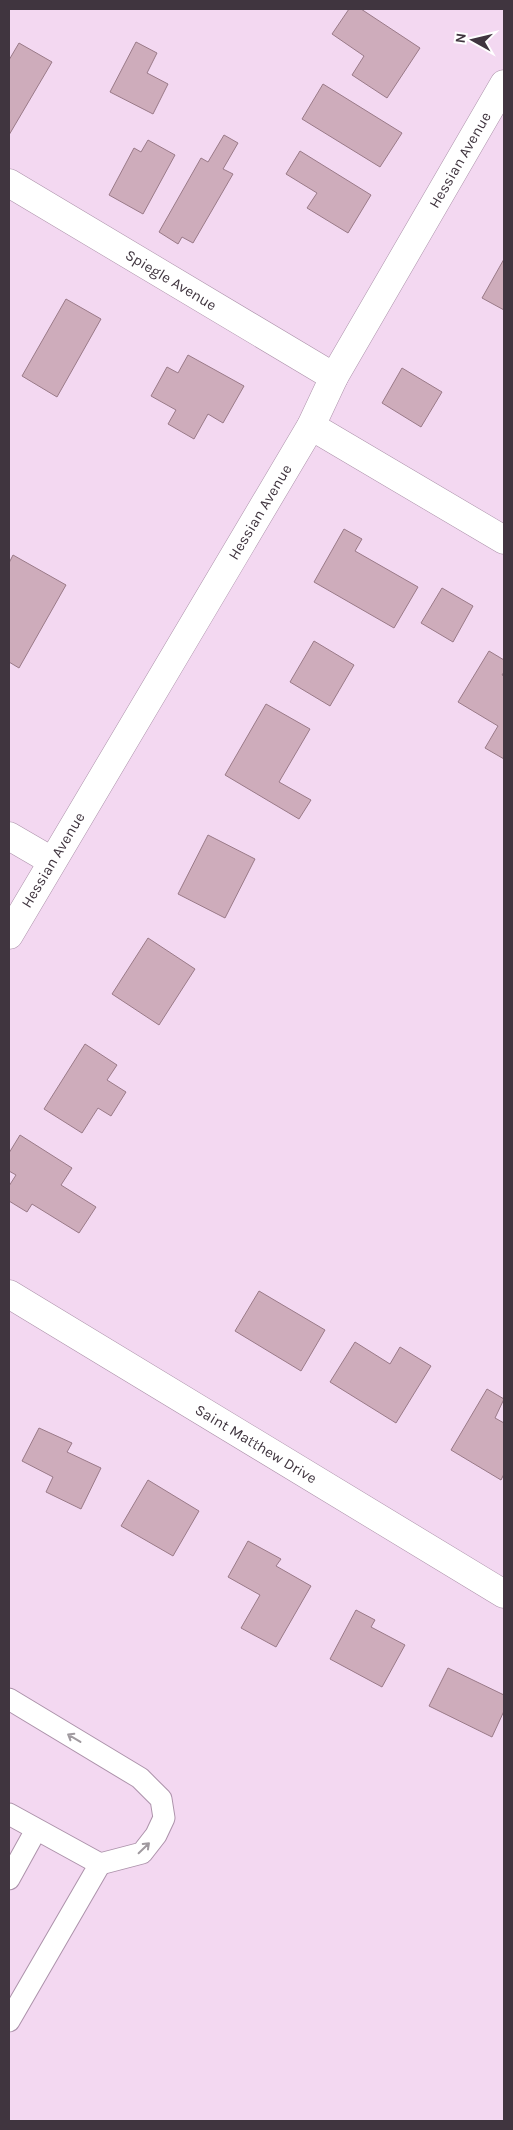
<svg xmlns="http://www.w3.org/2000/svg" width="513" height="2130" viewBox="0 0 513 2130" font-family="Karla,sans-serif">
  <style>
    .building { fill: #ceacbb; stroke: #9a7a88 }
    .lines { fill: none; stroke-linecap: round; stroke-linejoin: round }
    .service-casing { stroke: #ac92aa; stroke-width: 23 }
    .minor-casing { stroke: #ac92aa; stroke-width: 29 }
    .secondary-casing { stroke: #ac92aa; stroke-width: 29 }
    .service { stroke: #fff; stroke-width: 21 }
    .minor { stroke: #fff; stroke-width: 28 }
    .secondary { stroke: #fff; stroke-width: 28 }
    .oneway { stroke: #a09a9f }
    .labels { text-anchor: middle; stroke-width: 5; stroke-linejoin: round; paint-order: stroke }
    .street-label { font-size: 15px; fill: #40353f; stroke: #fff }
  </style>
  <rect width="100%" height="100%" fill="#f3d8f1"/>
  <g class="building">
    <path d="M 349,9 L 361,9 L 420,48 L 387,98 L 352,75 L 364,56 L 332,34 Z"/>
    <path d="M 136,42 L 157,53 L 147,73 L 168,84 L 153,114 L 110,92 Z"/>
    <path d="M 19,43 L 52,62 L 9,135 L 9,60 Z"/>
    <path d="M 323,84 L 402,133 L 380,167 L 302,119 Z"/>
    <path d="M 224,135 L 238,143 L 223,169 L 233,174 L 193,243 L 182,237 L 178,244 L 159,232 L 201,158 L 208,162 Z"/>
    <path d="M 148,140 L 175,155 L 143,214 L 109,195 L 134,148 L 141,152 Z"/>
    <path d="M 300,151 L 371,195 L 348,233 L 307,208 L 317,193 L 286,174 Z"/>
    <path d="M 504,259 L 504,310 L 482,298 Z"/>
    <path d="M 66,299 L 101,319 L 57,397 L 22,376 Z"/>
    <path d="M 188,355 L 244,386 L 223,423 L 208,414 L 194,439 L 168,424 L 176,410 L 151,396 L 167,367 L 178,373 Z"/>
    <path d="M 402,368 L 442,392 L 421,427 L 382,403 Z"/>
    <path d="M 344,529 L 362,539 L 355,551 L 418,587 L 394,628 L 314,582 Z"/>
    <path d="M 13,555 L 66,585 L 19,668 L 9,662 L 9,563 Z"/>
    <path d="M 442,588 L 473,606 L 453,642 L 421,623 Z"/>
    <path d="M 314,641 L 354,665 L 330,706 L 290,682 Z"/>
    <path d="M 489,651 L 504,660 L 504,672 L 502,675 L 504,676 L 504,759 L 485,748 L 498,726 L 458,702 Z"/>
    <path d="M 266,704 L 310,729 L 279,782 L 311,800 L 299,819 L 225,775 Z"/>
    <path d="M 208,835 L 255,859 L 225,918 L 178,894 Z"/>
    <path d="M 148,938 L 195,969 L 159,1025 L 112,994 Z"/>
    <path d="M 85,1044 L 117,1065 L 107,1080 L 126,1092 L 111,1116 L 98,1108 L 82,1133 L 44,1109 Z"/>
    <path d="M 20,1135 L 72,1168 L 61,1185 L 96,1207 L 79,1233 L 32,1204 L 27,1212 L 9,1201 L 9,1186 L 16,1175 L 9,1171 L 9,1153 Z"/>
    <path d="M 259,1291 L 325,1330 L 301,1371 L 235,1331 Z"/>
    <path d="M 355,1342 L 390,1364 L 400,1347 L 431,1366 L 396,1423 L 330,1382 Z"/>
    <path d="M 487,1389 L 504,1399 L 495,1418 L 504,1423 L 504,1474 L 501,1480 L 451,1450 Z"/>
    <path d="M 39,1428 L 72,1443 L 67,1452 L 101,1468 L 81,1509 L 46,1492 L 53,1477 L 22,1461 Z"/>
    <path d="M 148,1480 L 199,1511 L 173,1556 L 121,1526 Z"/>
    <path d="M 248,1541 L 281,1559 L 276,1566 L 311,1586 L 276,1647 L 241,1628 L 260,1595 L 228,1577 Z"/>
    <path d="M 356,1610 L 375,1620 L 371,1627 L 405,1645 L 382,1687 L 330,1659 Z"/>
    <path d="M 448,1668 L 504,1695 L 504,1711 L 492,1737 L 429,1706 Z"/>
  </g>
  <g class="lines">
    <g class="service-casing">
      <g id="service">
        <path d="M 9,1699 L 140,1778 L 161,1799 L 164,1818 L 156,1835 L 142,1853 L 100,1864"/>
        <path d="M 9,1814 L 100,1864 L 9,2021"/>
        <path d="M 9,1879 L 36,1830"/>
      </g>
    </g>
    <g class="minor-casing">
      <g id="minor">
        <path d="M 9,183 L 334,377"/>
        <path d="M 311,426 L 504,540"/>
        <path d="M 9,836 L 52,861"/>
        <path d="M 9,1294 L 504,1594"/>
      </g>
    </g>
    <g class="secondary-casing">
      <path id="secondary" d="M 9,935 L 311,426 L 334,377 L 504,84"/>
    </g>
    <use href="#service" class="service"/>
    <use href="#minor" class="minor"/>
    <use href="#secondary" class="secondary"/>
  </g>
  <defs><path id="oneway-shaft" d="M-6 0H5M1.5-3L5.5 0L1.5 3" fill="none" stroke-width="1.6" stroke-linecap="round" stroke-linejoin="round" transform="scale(1.25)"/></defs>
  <g class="oneway">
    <use href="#oneway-shaft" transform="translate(74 1738) rotate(-149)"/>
    <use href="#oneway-shaft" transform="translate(144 1848) rotate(-44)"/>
  </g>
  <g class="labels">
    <g class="street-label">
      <text transform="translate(460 160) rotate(-60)" y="5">Hessian Avenue</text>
      <text transform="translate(171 280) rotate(31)" y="5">Spiegle Avenue</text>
      <text transform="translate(260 512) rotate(-59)" y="5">Hessian Avenue</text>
      <text transform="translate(53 860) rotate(-59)" y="5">Hessian Avenue</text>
      <text transform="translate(256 1444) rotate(31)" y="5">Saint Matthew Drive</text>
    </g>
  </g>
  <rect width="513" height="2130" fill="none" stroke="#40353f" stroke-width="20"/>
  <g transform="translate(473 40) rotate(278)" stroke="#ffffff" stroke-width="4" paint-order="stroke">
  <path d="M0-4L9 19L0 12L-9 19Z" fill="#40353f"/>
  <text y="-8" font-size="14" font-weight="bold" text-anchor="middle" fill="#40353f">N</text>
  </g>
</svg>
